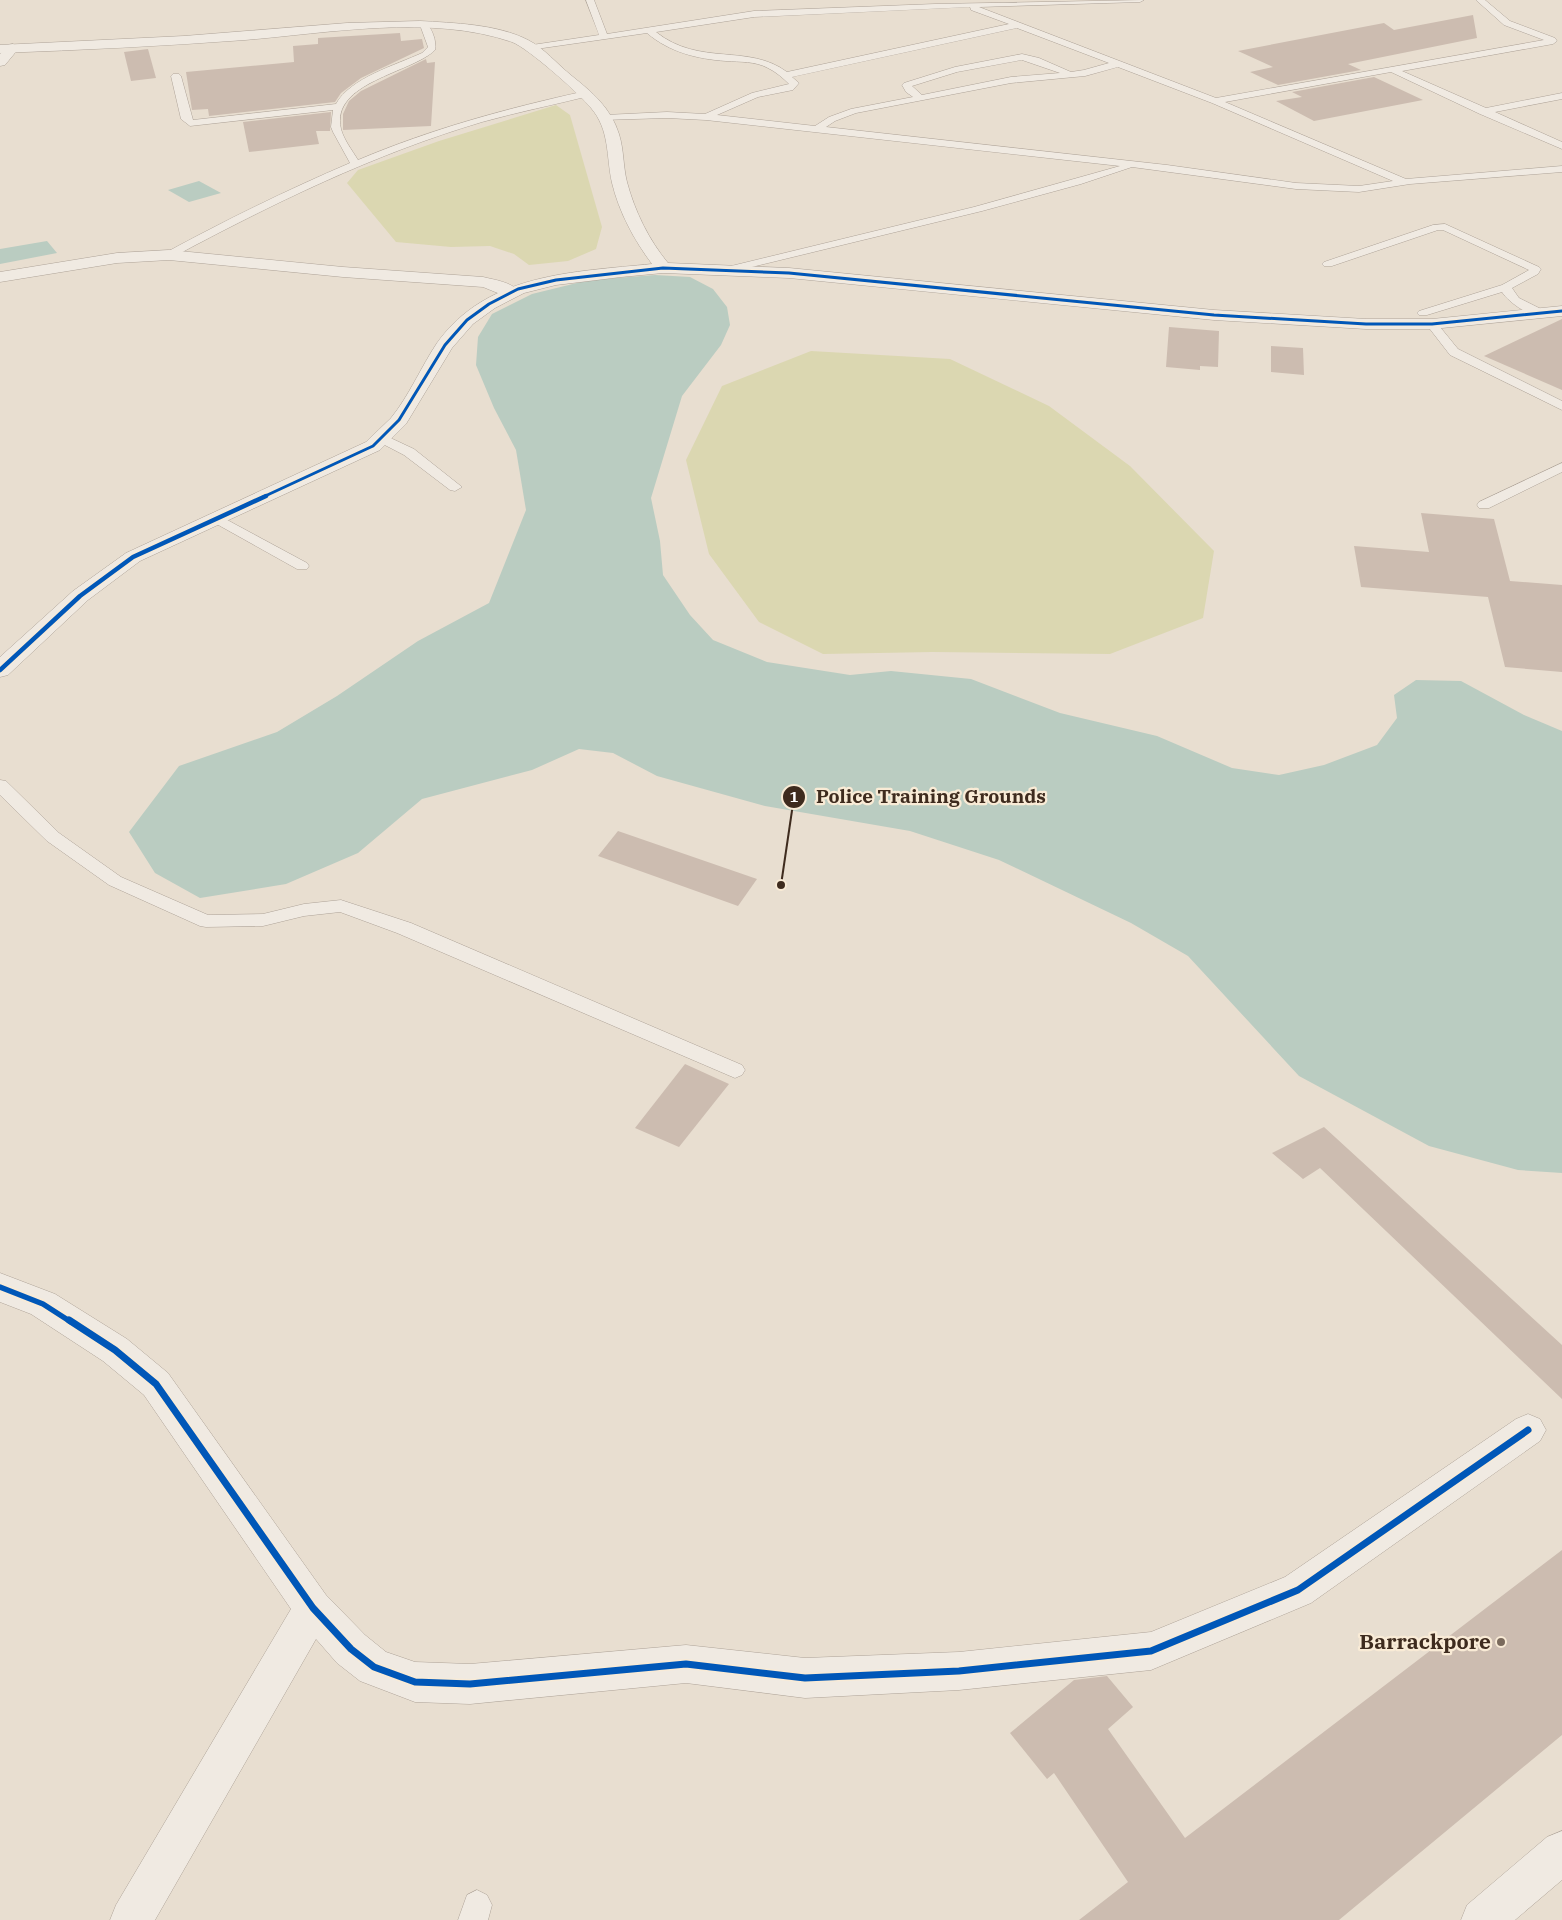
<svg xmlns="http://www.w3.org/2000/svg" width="1562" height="1920" viewBox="0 0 1562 1920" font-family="'IBM Plex Serif',serif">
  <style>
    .green { fill: #dbd7b1 }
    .water { fill: #baccc1 }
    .building { fill: #ccbcb0 }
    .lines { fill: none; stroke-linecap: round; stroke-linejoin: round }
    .service-casing { stroke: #aea398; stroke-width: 1 }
    .minor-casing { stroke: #aea398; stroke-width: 1 }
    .tertiary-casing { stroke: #aea398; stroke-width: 1 }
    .service { fill: #f0eae2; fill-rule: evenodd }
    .minor { fill: #f0eae2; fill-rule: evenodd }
    .tertiary { fill: #f0eae2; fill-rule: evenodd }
    .cycleway-far3-casing { stroke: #f9ebd6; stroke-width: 5 }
    .cycleway-far2-casing { stroke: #f9ebd6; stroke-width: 7 }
    .cycleway-far1-casing { stroke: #f9ebd6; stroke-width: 9 }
    .cycleway-casing { stroke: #f9ebd6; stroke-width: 10 }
    .cycleway-far3 { stroke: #0057b8; stroke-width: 3 }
    .cycleway-far2 { stroke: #0057b8; stroke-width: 4.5 }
    .cycleway-far1 { stroke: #0057b8; stroke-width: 5.5 }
    .cycleway { stroke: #0057b8; stroke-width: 7 }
    .poi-dot { fill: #7a6a5c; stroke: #f9ebd6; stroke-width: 2 }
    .labels { text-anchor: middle; stroke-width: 4.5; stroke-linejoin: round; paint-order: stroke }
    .near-poi-label { font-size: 21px; font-weight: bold; fill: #3e2b1e; stroke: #f9ebd6; text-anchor: end }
    .leader { fill: none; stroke: #3e2b1e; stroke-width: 2 }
    .callout-dot { fill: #3e2b1e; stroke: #f9ebd6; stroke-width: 2 }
    .mark-label { font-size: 15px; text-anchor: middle; font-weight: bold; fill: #fff }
    .callout-label { font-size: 19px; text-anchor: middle; font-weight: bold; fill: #3e2b1e; stroke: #f9ebd6; stroke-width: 4.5; stroke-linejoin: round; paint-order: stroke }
  </style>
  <rect width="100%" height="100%" fill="#e8ded0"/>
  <g class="green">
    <path d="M 556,105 L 570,115 L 602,227 L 596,249 L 568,261 L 529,265 L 514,254 L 490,246 L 451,247 L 396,242 L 347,183 L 358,170 L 439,141 Z"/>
    <path d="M 811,351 L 950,359 L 1049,406 L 1130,466 L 1214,551 L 1203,618 L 1110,654 L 933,652 L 823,654 L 759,622 L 709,554 L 686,460 L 722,386 Z"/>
  </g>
  <g class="water">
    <path d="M 199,181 L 221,193 L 189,202 L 168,190 Z"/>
    <path d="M 47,241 L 57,253 L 0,264 L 0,249 Z"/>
    <path d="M 655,275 L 690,277 L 713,289 L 727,307 L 730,325 L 721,345 L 682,396 L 651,498 L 660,541 L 663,575 L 690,615 L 713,640 L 767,662 L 850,675 L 891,671 L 971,679 L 1060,713 L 1157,736 L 1232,768 L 1279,775 L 1324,765 L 1377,745 L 1397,718 L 1394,695 L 1416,680 L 1461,681 L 1524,715 L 1562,731 L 1562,1173 L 1518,1170 L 1429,1146 L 1299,1076 L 1188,956 L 1131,923 L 999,860 L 910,831 L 765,806 L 657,776 L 613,753 L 579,749 L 532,770 L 422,799 L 358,853 L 286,884 L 200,898 L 155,873 L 129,832 L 179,766 L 277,732 L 337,696 L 418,641 L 489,603 L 526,510 L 516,450 L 494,408 L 476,365 L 478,337 L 492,314 L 532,294 L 589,280 Z"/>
  </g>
  <g class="building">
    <path d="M 1473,15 L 1477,38 L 1348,64 L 1361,70 L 1278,85 L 1250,72 L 1273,67 L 1238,51 L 1384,23 L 1394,30 Z"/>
    <path d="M 400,33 L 401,41 L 422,39 L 424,48 L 361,78 L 341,93 L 335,102 L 209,116 L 208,109 L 192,110 L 186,72 L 294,62 L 293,46 L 318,44 L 318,38 Z"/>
    <path d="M 148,49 L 156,78 L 131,81 L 124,52 Z"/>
    <path d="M 426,59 L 427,63 L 435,62 L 431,126 L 343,130 L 343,114 L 349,101 L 361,91 Z"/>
    <path d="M 1374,77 L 1423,100 L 1314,121 L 1276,101 L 1302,97 L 1292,92 Z"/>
    <path d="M 331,112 L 330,131 L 316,131 L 319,144 L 249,152 L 243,122 Z"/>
    <path d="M 1562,319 L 1562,390 L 1484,356 Z"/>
    <path d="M 1169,327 L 1219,331 L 1218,367 L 1200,366 L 1200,370 L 1166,367 Z"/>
    <path d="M 1271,346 L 1303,348 L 1304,375 L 1271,372 Z"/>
    <path d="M 1421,513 L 1494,519 L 1510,581 L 1562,585 L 1562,672 L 1505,667 L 1488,597 L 1361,587 L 1354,546 L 1429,552 Z"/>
    <path d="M 618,831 L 757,879 L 738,906 L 598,856 Z"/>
    <path d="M 685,1064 L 729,1084 L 679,1147 L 635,1128 Z"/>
    <path d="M 1324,1127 L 1562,1345 L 1562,1399 L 1320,1168 L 1303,1179 L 1272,1153 Z"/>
    <path d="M 1562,1550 L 1562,1735 L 1339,1920 L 1079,1920 L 1128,1882 L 1054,1773 L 1047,1779 L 1010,1733 L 1074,1680 L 1107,1676 L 1133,1707 L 1108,1729 L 1185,1838 Z"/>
  </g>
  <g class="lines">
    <g class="service-casing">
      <g id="service">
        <path d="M 586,0 L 594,0 L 607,34 L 754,11 L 935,4 L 1144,0 L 1140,2 L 979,7 L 1216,98 L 1544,40 L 1504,25 L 1476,0 L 1485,0 L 1510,21 L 1555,38 L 1557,41 L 1553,44 L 1402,71 L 1486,108 L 1562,93 L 1562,99 L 1495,112 L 1562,142 L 1562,149 L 1480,114 L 1391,72 L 1225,102 L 1406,179 L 1562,166 L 1562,172 L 1410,184 L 1359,192 L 1296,189 L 1132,167 L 1081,184 L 982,211 L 727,273 L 721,270 L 723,268 L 974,207 L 1120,166 L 706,120 L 667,118 L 602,120 L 602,116 L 605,115 L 667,112 L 705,114 L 752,93 L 789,84 C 783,78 776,72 768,68 C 755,61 740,62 726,61 C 697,59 669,52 647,33 L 529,50 L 528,48 L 532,45 L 599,35 ZM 970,7 L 971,10 L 1009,24 L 787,72 C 748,43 700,67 656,32 L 754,17 ZM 1017,28 L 1109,63 L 1084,70 L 1071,72 L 1039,58 L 1022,54 L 955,67 L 904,83 L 902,85 L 906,92 L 913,97 L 851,109 L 829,117 L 815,126 L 717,115 L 758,97 L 793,90 L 799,83 L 792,77 ZM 1022,60 L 1060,73 L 1011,77 L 922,95 L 912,86 L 957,72 ZM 1118,67 L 1212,103 L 1393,181 L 1359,186 L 1296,183 L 1167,165 L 826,127 L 835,121 L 856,113 L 1011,83 L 1085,76 Z"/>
        <path d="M 424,22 C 432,26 437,42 435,50 C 412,73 330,82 341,129 C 344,140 352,150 358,160 C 431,129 508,108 586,91 L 591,94 L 589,96 C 553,105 518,112 482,122 C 374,154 272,204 173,257 L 165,257 L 163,255 L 165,253 C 226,220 287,190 350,163 L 333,132 L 331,127 L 333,110 L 190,126 L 181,119 L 171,76 L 173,74 L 179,74 L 181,76 L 193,120 L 336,104 C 350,78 396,65 422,53 L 428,47 L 420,25 Z"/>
        <path d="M 1445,224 L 1539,267 L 1541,269 L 1538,274 L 1512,288 L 1519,298 L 1545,311 L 1547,313 L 1545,315 C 1532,319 1509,303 1502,292 L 1427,315 L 1419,315 L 1417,313 L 1419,311 L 1502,285 L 1529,270 L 1443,230 L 1438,230 L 1332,266 L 1324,266 L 1322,264 L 1324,262 L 1433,225 Z"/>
        <path d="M 1432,320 L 1436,322 L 1458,349 L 1562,401 L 1562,410 L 1450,355 L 1426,324 Z"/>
        <path d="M 382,434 L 414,449 L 462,487 L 455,491 L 450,490 L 404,455 L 377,441 L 375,438 Z"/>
        <path d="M 1562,463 L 1562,472 L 1489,508 L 1479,508 L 1477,505 L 1479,502 Z"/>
        <path d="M 218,515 L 307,563 L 309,566 L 307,569 L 297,569 L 213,522 L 211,519 Z"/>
        <path d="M 0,780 L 6,781 L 59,833 L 121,877 L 208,915 L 263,914 L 304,904 L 341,900 L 347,902 L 411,923 L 742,1065 L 745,1070 L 742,1075 L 735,1078 L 728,1075 L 397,933 L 340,912 L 304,916 L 263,926 L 206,927 L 200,926 L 109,885 L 47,841 L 0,795 Z"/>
        <path d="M 477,1890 L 487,1895 L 492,1905 L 488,1920 L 458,1920 L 467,1895 Z"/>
      </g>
    </g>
    <g class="minor-casing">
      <g id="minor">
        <path d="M 13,44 L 19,48 L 5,65 L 0,66 L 0,54 L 8,45 Z"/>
        <path d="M 169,250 L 343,267 L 483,277 C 495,280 512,282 519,292 L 517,296 L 505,296 L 483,287 L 343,277 L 169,260 L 117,263 L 0,282 L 0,272 L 117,253 Z"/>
        <path d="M 0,1273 L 55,1294 L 127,1339 L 168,1373 L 326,1595 L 365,1635 L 386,1652 L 415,1662 L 470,1664 L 686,1645 L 805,1658 L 959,1652 L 1151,1632 L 1285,1577 L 1516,1419 L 1528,1414 L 1540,1419 L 1546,1430 L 1540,1441 L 1311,1603 L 1151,1670 L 959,1690 L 805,1698 L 686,1683 L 470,1704 L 415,1702 L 360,1681 L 337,1663 L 316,1639 L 155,1920 L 110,1920 L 116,1905 L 291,1609 L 144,1395 L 103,1361 L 31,1314 L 0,1302 Z"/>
      </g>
    </g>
    <g class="tertiary-casing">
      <g id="tertiary">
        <path d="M 420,21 C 453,23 497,24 528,40 C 544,48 557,64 572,76 C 592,92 611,108 619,134 C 624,150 623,166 627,182 C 635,212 649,240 668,263 L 789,268 L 1214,310 L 1366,319 L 1432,319 L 1562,306 L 1562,316 L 1432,329 L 1366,329 L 1214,320 L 789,278 L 663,273 L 621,277 L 556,285 L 524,293 L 495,308 L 473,324 L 452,348 L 406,424 L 380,450 L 140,561 L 88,600 L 8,675 L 0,677 L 0,657 L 73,591 L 126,553 L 366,442 C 374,434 383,426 391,418 C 409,396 421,367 437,343 C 487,273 574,272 652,264 C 634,240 619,212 612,183 C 606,156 610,130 591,108 C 580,94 528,48 512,42 C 431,14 329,33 245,40 C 164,46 82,50 0,53 L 0,45 L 184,36 L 347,23 Z"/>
        <path d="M 1562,1831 L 1562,1880 L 1515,1920 L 1461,1920 L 1467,1905 L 1547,1837 Z"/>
      </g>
    </g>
    <use href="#service" class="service"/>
    <use href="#minor" class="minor"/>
    <use href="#tertiary" class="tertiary"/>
    <g class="cycleway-far3-casing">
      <path id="cycleway-far3" d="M 263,497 L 373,446 L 399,420 L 445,345 L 467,320 L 489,304 L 518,289 L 556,280 L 663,268 L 789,273 L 1214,315 L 1366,324 L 1432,324 L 1562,311"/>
    </g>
    <g class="cycleway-far2-casing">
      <path id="cycleway-far2" d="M 0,670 L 80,596 L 133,557 L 266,496"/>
    </g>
    <g class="cycleway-far1-casing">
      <path id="cycleway-far1" d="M 0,1287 L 43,1304 L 71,1322"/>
    </g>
    <g class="cycleway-casing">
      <path id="cycleway" d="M 69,1320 L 115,1350 L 156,1384 L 313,1608 L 351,1649 L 374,1667 L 415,1682 L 470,1684 L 686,1664 L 805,1678 L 959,1671 L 1151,1651 L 1298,1590 L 1528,1430"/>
    </g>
    <use href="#cycleway-far3" class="cycleway-far3"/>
    <use href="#cycleway-far2" class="cycleway-far2"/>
    <use href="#cycleway-far1" class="cycleway-far1"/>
    <use href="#cycleway" class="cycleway"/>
  </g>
  <circle class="poi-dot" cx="1501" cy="1642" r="5"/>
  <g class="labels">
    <g class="near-poi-label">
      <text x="1491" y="1649">Barrackpore</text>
    </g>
  </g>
  <path class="leader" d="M781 885L794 797"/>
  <g class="callout-dot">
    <circle cx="781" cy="885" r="5"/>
    <circle cx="794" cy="797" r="12"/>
  </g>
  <g class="mark-label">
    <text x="794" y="802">1</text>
  </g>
  <g class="callout-label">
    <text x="931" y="803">Police Training Grounds</text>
  </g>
</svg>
